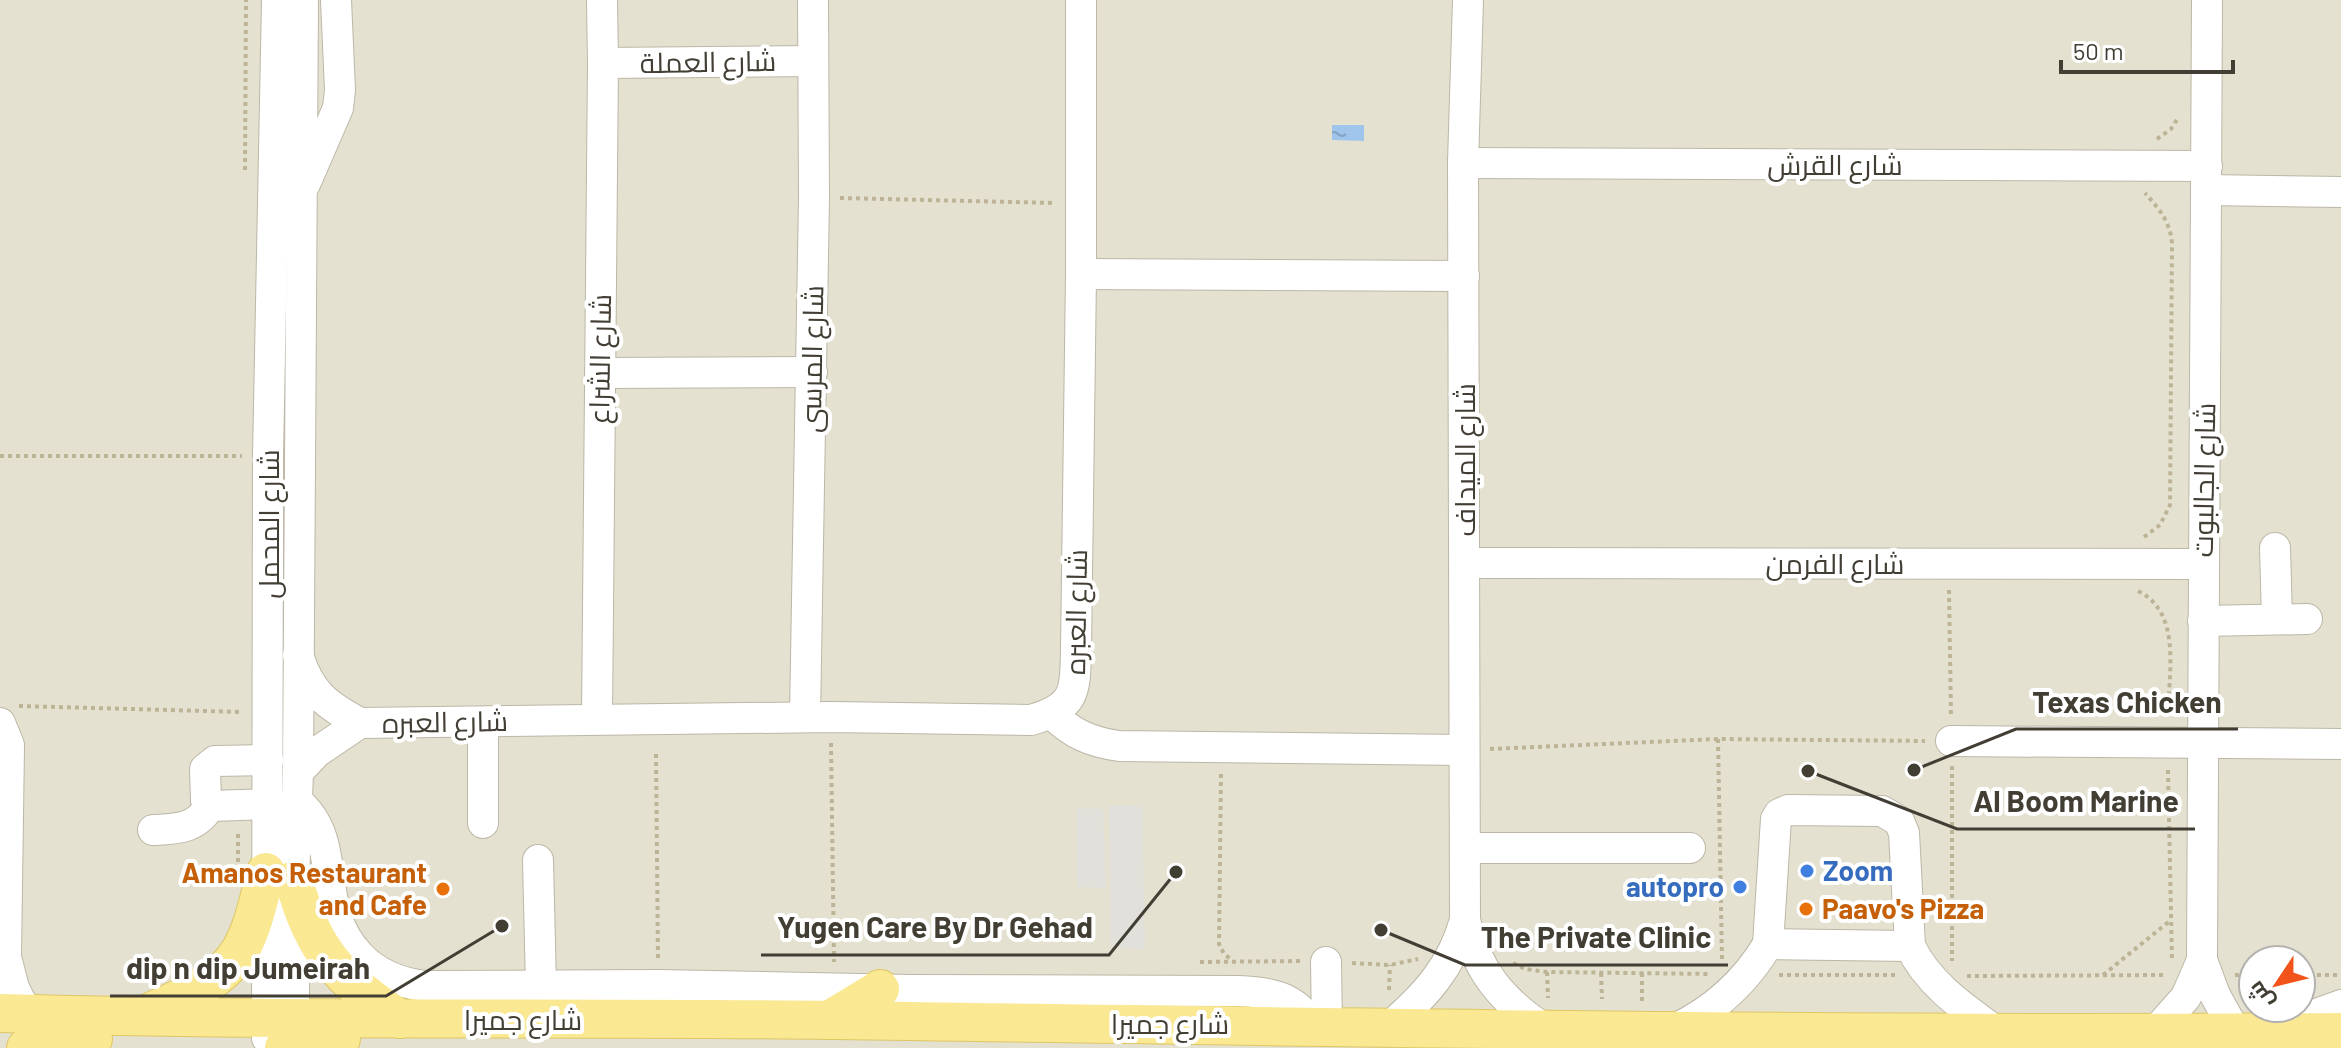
<svg xmlns="http://www.w3.org/2000/svg" width="2341" height="1048" viewBox="0 0 2341 1048" font-family="Barlow,Cairo,sans-serif">
  <style>
    .residential { fill: #e4e1d1; fill-rule: evenodd }
    .parking { fill: #e1e0db }
    .water { fill: url(#water-ripples) }
    .lines { fill: none; stroke-linecap: round; stroke-linejoin: round }
    .minor-casing { stroke: #bcb7a6; stroke-width: 32 }
    .major-casing { stroke: #dec764; stroke-width: 40 }
    .path { stroke: #bdb498; stroke-width: 4; stroke-dasharray: 4 4; stroke-linecap: butt }
    .minor { stroke: #fff; stroke-width: 30 }
    .major { stroke: #fae893; stroke-width: 38 }
    .shop-dot { fill: #3f7fe0; stroke: #fff; stroke-width: 3 }
    .food-dot { fill: #e8710a; stroke: #fff; stroke-width: 3 }
    .labels { text-anchor: middle; stroke-width: 8; stroke-linejoin: round; paint-order: stroke }
    .street-label { font-size: 28px; fill: #423e34; stroke: #fff }
    .shop-label { font-size: 28px; font-weight: bold; fill: #366cbe; stroke: #fff; text-anchor: start }
    .food-label { font-size: 28px; font-weight: bold; fill: #c56008; stroke: #fff; text-anchor: end }
    .leader { fill: none; stroke: #423e34; stroke-width: 3 }
    .callout-dot { fill: #423e34; stroke: #fff; stroke-width: 3 }
    .callout-label { font-size: 30px; text-anchor: middle; font-weight: bold; fill: #423e34; stroke: #fff; stroke-width: 8; stroke-linejoin: round; paint-order: stroke }
  </style>
  <defs>
    <pattern id="water-ripples" width="26" height="14" patternUnits="userSpaceOnUse" patternTransform="scale(2)"><rect width="26" height="14" fill="#a0c5ec"/><path d="M2 4q2-2 4 0t4 0M15 11q2-2 4 0t4 0" fill="none" stroke="#84a1c0"/></pattern>
  </defs>
  <rect width="100%" height="100%" fill="#f1eee3"/>
  <path class="residential" d="M 0,0 L 2341,0 L 2341,1048 L 0,1048 ZM 2253,960 L 2301,960 L 2301,1008 L 2253,1008 Z"/>
  <g class="parking">
    <path d="M 1142,805 L 1145,949 L 1111,948 L 1109,806 Z"/>
    <path d="M 1077,808 L 1103,809 L 1106,888 L 1077,887 Z"/>
  </g>
  <path class="water" d="M 1332,125 L 1364,125 L 1364,141 L 1332,140 Z"/>
  <g class="lines">
    <g class="minor-casing">
      <g id="minor">
        <path d="M 1468,0 L 1463,163 L 1465,920 C 1476,970 1503,1002 1545,1029"/>
        <path d="M 603,63 L 813,61"/>
        <path d="M 1463,163 L 2207,166"/>
        <path d="M 305,184 L 338,108 L 340,90 L 336,0"/>
        <path d="M 2207,190 L 2341,192"/>
        <path d="M 1081,274 L 1464,276"/>
        <path d="M 600,373 L 812,372"/>
        <path d="M 2275,548 L 2277,619"/>
        <path d="M 1466,563 L 2204,564"/>
        <path d="M 2203,621 L 2307,619"/>
        <path d="M 298,655 C 310,693 326,705 360,723 L 831,717 L 1031,720 C 1076,707 1075,692 1076,650 L 1081,274 L 1081,0"/>
        <path d="M 1052,714 C 1072,734 1091,742 1119,746 L 1463,750"/>
        <path d="M 805,717 L 814,197 L 813,0"/>
        <path d="M 597,718 L 603,63 L 602,0"/>
        <path d="M 0,723 L 9,745 L 6,957 L 14,988 L 27,1014"/>
        <path d="M 1951,741 L 2341,744"/>
        <path d="M 298,772 L 317,752 L 360,723"/>
        <path d="M 296,800 C 347,842 311,905 360,956 C 378,975 400,983 425,986 L 658,985 L 909,990 L 1238,991 C 1270,992 1294,996 1313,1025"/>
        <path d="M 267,804 L 210,806 L 206,801 L 205,769 L 215,761 L 268,760"/>
        <path d="M 483,823 L 483,723"/>
        <path d="M 153,830 C 177,829 196,829 210,806"/>
        <path d="M 1465,848 L 1690,848"/>
        <path d="M 538,860 L 541,987"/>
        <path d="M 1768,944 L 1910,946"/>
        <path d="M 2202,960 L 2215,995 L 2236,1033"/>
        <path d="M 1326,962 L 1327,1026"/>
        <path d="M 1389,1027 C 1425,996 1452,967 1465,920"/>
        <path d="M 1673,1030 C 1713,1011 1745,983 1768,944 L 1776,819 L 1779,814 L 1788,810 L 1882,811 L 1899,821 L 1904,833 L 1910,946 C 1928,984 1964,1008 1997,1032"/>
        <path d="M 2285,1032 L 2316,1014 L 2341,1005"/>
        <path d="M 2154,1033 L 2186,997 L 2202,960 L 2207,0"/>
        <path d="M 267,1038 L 268,456 L 277,0"/>
        <path d="M 294,1038 L 294,880 L 298,772 L 303,0"/>
      </g>
    </g>
    <g class="major-casing">
      <g id="major">
        <path d="M 294,880 C 312,951 340,979 400,1019"/>
        <path d="M 150,1012 C 182,998 223,981 241,949 C 254,926 259,898 266,872"/>
        <path d="M 0,1013 C 278,1022 557,1016 835,1020 C 1337,1027 1839,1036 2341,1032"/>
        <path d="M 829,1020 L 880,989"/>
        <path d="M 26,1048 L 42,1041 L 93,1039"/>
        <path d="M 284,1048 C 300,1036 321,1039 341,1039"/>
      </g>
    </g>
    <g class="path">
      <path d="M 2157,139 L 2171,129 L 2178,118"/>
      <path d="M 245,170 L 246,0"/>
      <path d="M 840,198 L 1055,203"/>
      <path d="M 0,456 L 242,456"/>
      <path d="M 2144,537 L 2160,525 L 2170,505 L 2172,243 C 2170,221 2159,209 2145,193"/>
      <path d="M 1949,590 L 1951,717"/>
      <path d="M 2138,591 C 2183,613 2168,675 2168,717"/>
      <path d="M 19,706 L 243,712"/>
      <path d="M 1718,739 L 1722,961"/>
      <path d="M 831,743 L 834,962"/>
      <path d="M 1490,749 L 1718,739 L 1925,741"/>
      <path d="M 656,754 L 658,959"/>
      <path d="M 1952,766 L 1952,961"/>
      <path d="M 2168,770 L 2172,961"/>
      <path d="M 1221,774 L 1219,944 L 1224,954 L 1232,960"/>
      <path d="M 238,862 L 238,830"/>
      <path d="M 1200,962 L 1303,961"/>
      <path d="M 1352,963 L 1390,965 L 1418,959"/>
      <path d="M 1513,963 L 1525,969 L 1547,972 L 1711,974"/>
      <path d="M 1547,972 L 1548,998"/>
      <path d="M 1601,973 L 1602,999"/>
      <path d="M 1642,973 L 1642,1003"/>
      <path d="M 1779,975 L 1899,975"/>
      <path d="M 2103,975 L 2171,920"/>
      <path d="M 2235,975 L 2253,975"/>
      <path d="M 2301,975 L 2341,975"/>
      <path d="M 1967,976 L 2167,975"/>
      <path d="M 1389,990 L 1390,965"/>
    </g>
    <use href="#minor" class="minor"/>
    <use href="#major" class="major"/>
  </g>
  <g class="shop-dot">
    <circle cx="1807" cy="871" r="8"/>
    <circle cx="1740" cy="887" r="8"/>
  </g>
  <g class="food-dot">
    <circle cx="443" cy="889" r="8"/>
    <circle cx="1806" cy="909" r="8"/>
  </g>
  <g class="labels">
    <g class="street-label">
      <text transform="translate(708 62) rotate(-1)" y="10">شارع العملة</text>
      <text x="1835" y="175">شارع القرش</text>
      <text transform="translate(600 359) rotate(-89)" y="10">شارع الشراع</text>
      <text transform="translate(812 359) rotate(-89)" y="10">شارع المرسى</text>
      <text transform="translate(1465 460) rotate(-90)" y="10">شارع الميداف</text>
      <text transform="translate(2204 480) rotate(-89)" y="10">شارع الجالبوت</text>
      <text transform="translate(269 524) rotate(-90)" y="10">شارع المحمل</text>
      <text x="1835" y="574">شارع الفرمن</text>
      <text transform="translate(1076 612) rotate(-89)" y="10">شارع العبره</text>
      <text transform="translate(445 722) rotate(-1)" y="10">شارع العبره</text>
      <text x="523" y="1030">شارع جميرا</text>
      <text x="1170" y="1034">شارع جميرا</text>
    </g>
    <g class="shop-label">
      <text x="1823" y="881">Zoom</text>
      <text x="1724" y="897" text-anchor="end">autopro</text>
    </g>
    <g class="food-label">
      <text x="427" y="883">Amanos Restaurant<tspan x="427" dy="32">and Cafe</tspan></text>
      <text x="1822" y="919" text-anchor="start">Paavo's Pizza</text>
    </g>
  </g>
  <path class="leader" d="M1914 770L2016 729H2238M1808 771L1957 829H2195M1176 872L1109 955H761M1381 930L1465 965H1728M502 926L386 996H110"/>
  <g class="callout-dot">
    <circle cx="1914" cy="770" r="8"/>
    <circle cx="1808" cy="771" r="8"/>
    <circle cx="1176" cy="872" r="8"/>
    <circle cx="1381" cy="930" r="8"/>
    <circle cx="502" cy="926" r="8"/>
  </g>
  <g class="callout-label">
    <text x="2127" y="713">Texas Chicken</text>
    <text x="2076" y="812">Al Boom Marine</text>
    <text x="935" y="938">Yugen Care By Dr Gehad</text>
    <text x="1596" y="948">The Private Clinic</text>
    <text x="248" y="979">dip n dip Jumeirah</text>
  </g>
  <g transform="translate(2277 984) rotate(235)"><circle r="38" fill="#ffffff" stroke="#b3b2ae" stroke-width="2"/>
  <path d="M0-6L14 30L0 20L-14 30Z" fill="#f1531a"/>
  <text y="-12" font-size="22" font-weight="bold" text-anchor="middle" fill="#423e34">ش</text>
  </g>
  <path d="M2061 60v12h172v-12" fill="none" stroke="#423e34" stroke-width="4"/>
  <text x="2073" y="60" font-size="24" fill="#423e34" stroke="#ffffff" stroke-width="6" paint-order="stroke">50 m</text>
</svg>
